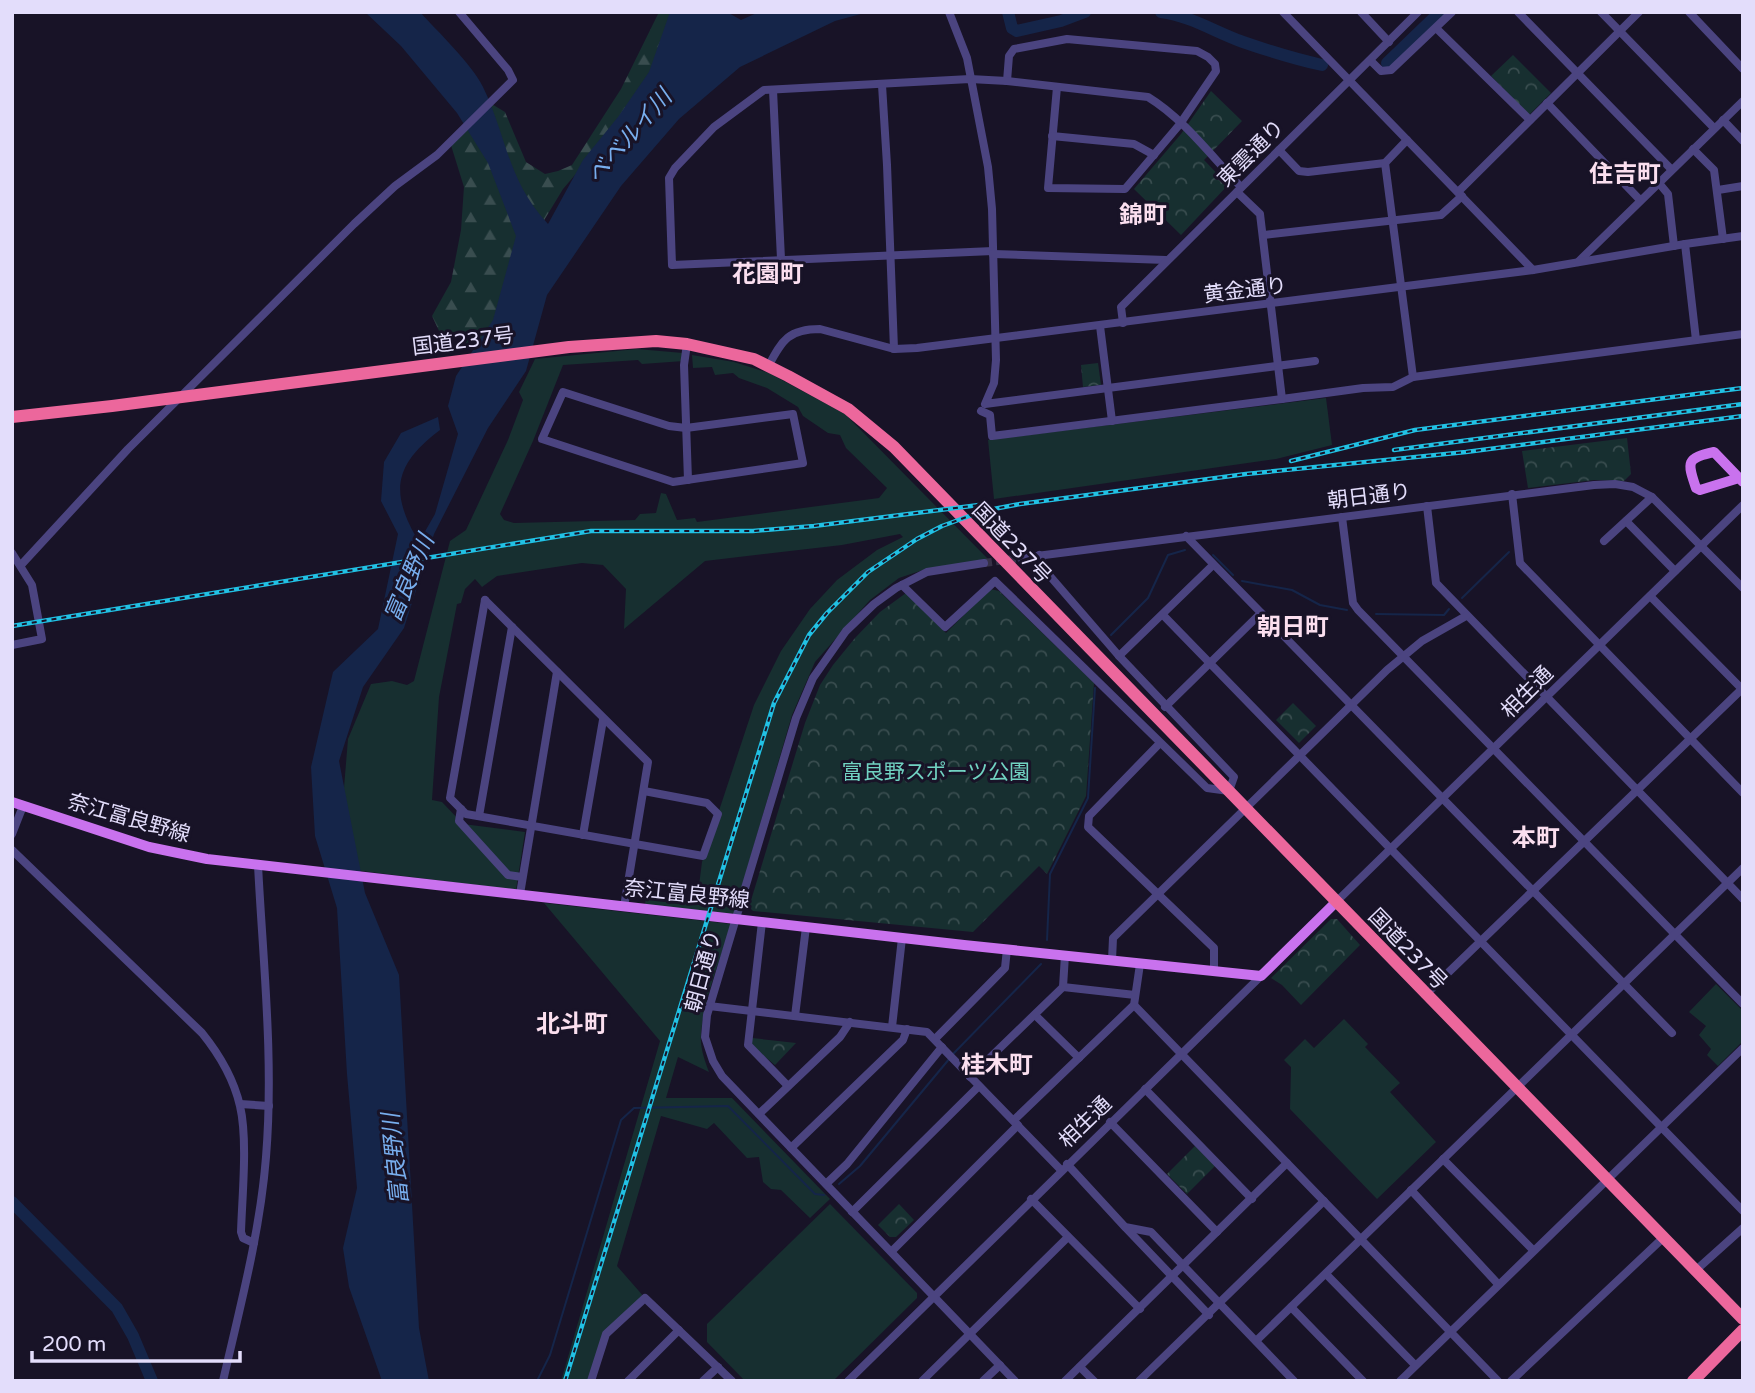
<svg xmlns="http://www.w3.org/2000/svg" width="1755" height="1393" viewBox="0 0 1755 1393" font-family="'Varela Round','Noto Sans JP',sans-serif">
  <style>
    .grass { fill: #172f30 }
    .forest { fill: url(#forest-firs) }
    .park { fill: url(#park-crowns) }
    .water { fill: #152549 }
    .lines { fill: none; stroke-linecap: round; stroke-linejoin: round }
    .stream { stroke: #152549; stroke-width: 2 }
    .river { stroke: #152549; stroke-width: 12 }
    .minor-tunnel { stroke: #363147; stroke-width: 8; stroke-dasharray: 8 4; stroke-linecap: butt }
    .minor { stroke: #4b4480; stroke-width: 8 }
    .major { stroke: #c972ee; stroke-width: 10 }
    .highway { stroke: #ec679c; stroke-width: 12 }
    .rail-casing { stroke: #21c1e4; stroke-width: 4.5 }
    .rail { stroke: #181327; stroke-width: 2; stroke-dasharray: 5; stroke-linecap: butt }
    .labels { text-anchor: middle; stroke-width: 6; stroke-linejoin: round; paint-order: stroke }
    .street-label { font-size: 21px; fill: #e3ddfb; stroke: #181327 }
    .park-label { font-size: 21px; fill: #71d3c2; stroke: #181327 }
    .water-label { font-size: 23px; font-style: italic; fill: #78aeee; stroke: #181327 }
    .quarter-label { font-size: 24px; font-weight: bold; fill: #fbdfef; stroke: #181327 }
  </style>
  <defs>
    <pattern id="forest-firs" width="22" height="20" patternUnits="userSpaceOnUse" patternTransform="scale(1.75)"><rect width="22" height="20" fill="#172f30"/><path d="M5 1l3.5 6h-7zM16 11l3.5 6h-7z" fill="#394d4f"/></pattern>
    <pattern id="park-crowns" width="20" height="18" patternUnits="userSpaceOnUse" patternTransform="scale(1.75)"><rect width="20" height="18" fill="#172f30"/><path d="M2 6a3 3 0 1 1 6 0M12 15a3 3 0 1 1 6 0" fill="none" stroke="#394d4f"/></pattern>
  </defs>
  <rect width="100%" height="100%" fill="#181327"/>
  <g class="grass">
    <path d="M 637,349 L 683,353 L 684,361 L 642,364 L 638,360 L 563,365 L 533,441 L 500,514 L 504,520 L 514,523 L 635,520 L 640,514 L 656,513 L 661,493 L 666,494 L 677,520 L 695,518 L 697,522 L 879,498 L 887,488 L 846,448 L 840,435 L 828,433 L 803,416 L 798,407 L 767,388 L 739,378 L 733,373 L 715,375 L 712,367 L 693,368 L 692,355 L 734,362 L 769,373 L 845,414 L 991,562 L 926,569 L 899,578 L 870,600 L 815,662 L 792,715 L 734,914 L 645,905 L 646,897 L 697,901 L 702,862 L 754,705 L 781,651 L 810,609 L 837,580 L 877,550 L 903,537 L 900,534 L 842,545 L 705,561 L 624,629 L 626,589 L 603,565 L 582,563 L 497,576 L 482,587 L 475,579 L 465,589 L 461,603 L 457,604 L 439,697 L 432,800 L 442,802 L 463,824 L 525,832 L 516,890 L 354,870 L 343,800 L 348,739 L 371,684 L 392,681 L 407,685 L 414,681 L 450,541 L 466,530 L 508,440 L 523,400 L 519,392 L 535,359 Z"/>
    <path d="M 1326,398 L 1332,445 L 1276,459 L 994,499 L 988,440 Z"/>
    <path d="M 544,903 L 731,924 C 721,958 703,1000 701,1035 C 700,1048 705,1061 709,1072 L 678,1057 L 666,1098 L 732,1098 L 830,1199 L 810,1218 L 781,1190 L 771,1189 L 763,1182 L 759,1157 L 747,1158 L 714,1123 L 707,1129 L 661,1116 L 617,1266 L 645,1298 L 606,1334 L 591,1381 L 561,1381 L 660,1041 Z"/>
    <path d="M 1716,984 L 1743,1011 L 1743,1041 L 1718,1066 L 1707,1055 L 1711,1049 L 1699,1035 L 1706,1026 L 1689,1012 Z"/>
    <path d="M 1344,1019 L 1368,1044 L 1365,1047 L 1400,1083 L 1390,1092 L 1436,1142 L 1377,1199 L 1290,1109 L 1291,1067 L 1284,1060 L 1305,1039 L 1314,1048 Z"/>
    <path d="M 830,1204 L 917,1293 L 917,1298 L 833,1381 L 745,1381 L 707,1342 L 707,1324 Z"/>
  </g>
  <path class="forest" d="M 659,12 L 679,12 L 666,57 L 627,114 L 563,189 L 543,222 L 486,337 L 475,347 L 464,348 L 464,336 L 441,335 L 432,316 L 451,282 L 461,230 L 464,187 L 450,142 L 485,100 L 505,112 L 526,162 L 545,174 L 558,171 L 572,165 L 621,89 Z"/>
  <g class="park">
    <path d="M 1513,55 L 1551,93 L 1529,115 L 1491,76 Z"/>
    <path d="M 1211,91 L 1242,121 L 1204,160 L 1228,185 L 1181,235 L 1134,189 L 1181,134 Z"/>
    <path d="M 1098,363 L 1101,385 L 1083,387 L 1081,365 Z"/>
    <path d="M 1627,438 L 1631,474 L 1624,481 L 1594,480 L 1528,488 L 1522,451 Z"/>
    <path d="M 990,589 L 999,591 L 1094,683 L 1086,796 L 1047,874 L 1039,866 L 973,932 L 753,911 L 749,907 L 805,723 L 820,685 L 833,665 L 855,638 L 880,612 L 906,593 L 946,633 Z"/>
    <path d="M 1293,703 L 1316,726 L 1299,743 L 1276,720 Z"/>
    <path d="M 1331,919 L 1337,919 L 1360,945 L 1301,1005 L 1282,985 L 1271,978 Z"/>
    <path d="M 752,1038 L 796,1043 L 775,1065 L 751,1045 Z"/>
    <path d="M 1195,1146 L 1215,1166 L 1187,1194 L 1167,1174 Z"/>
    <path d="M 899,1204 L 914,1220 L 896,1237 L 890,1237 L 878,1225 Z"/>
  </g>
  <path class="water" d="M 365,12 L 420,12 C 438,32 472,64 483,87 C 507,137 507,180 548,224 L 583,160 L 618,117 L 649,72 L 670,12 L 727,12 L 741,20 L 759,12 L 868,12 L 835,21 L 740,67 L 679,119 L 621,186 L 547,295 L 526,371 L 488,428 L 434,534 L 404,628 L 363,687 L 339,761 L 365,893 L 399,975 L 419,1328 L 429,1381 L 382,1381 L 349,1287 L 343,1248 L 357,1188 L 347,1074 L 337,908 L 315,836 L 311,767 L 333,672 L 378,629 L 398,534 L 381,501 L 384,462 L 401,433 L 438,417 L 440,430 C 394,465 389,492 419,542 L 435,514 L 458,434 L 448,406 L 456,376 L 493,320 L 516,236 L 488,163 L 457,113 L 401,46 Z"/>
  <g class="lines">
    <g class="stream">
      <path d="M 1213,555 L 1233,575"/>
      <path d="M 1242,581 L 1292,590 L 1320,605 L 1347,610"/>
      <path d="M 1462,598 L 1509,552"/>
      <path d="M 1376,614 L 1444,615 L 1449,609"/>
      <path d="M 1111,635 L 1148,598 L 1168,555 L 1185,550"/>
      <path d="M 1047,940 L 1050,874 L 1088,798 L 1095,688"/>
      <path d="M 953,1054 L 1041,964"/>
      <path d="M 839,1184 L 860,1166 L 950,1058"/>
      <path d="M 537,1381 L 550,1355 L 621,1120 L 634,1108 L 728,1106 L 815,1194 L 824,1195"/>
    </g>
    <g class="river">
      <path d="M 1008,12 L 1012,28 L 1017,31 L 1061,21 L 1085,12"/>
      <path d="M 1161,12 C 1191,16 1215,32 1243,42 C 1269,51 1295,59 1322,65"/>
      <path d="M 1387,63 L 1440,12"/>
      <path d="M 12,1202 L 117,1308 L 133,1336 L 152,1381"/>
    </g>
    <path class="minor-tunnel" d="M 984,563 L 1021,558"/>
    <g class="minor">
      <path d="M 949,12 L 967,58 L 988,167 L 992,209 L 996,360 L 994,383 L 985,404 L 1315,361"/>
      <path d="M 1283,12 L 1533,270"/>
      <path d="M 1361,12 L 1389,42"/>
      <path d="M 1518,12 L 1671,169"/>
      <path d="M 1601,12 L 1714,128"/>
      <path d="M 1689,12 L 1743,69"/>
      <path d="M 1436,28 L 1530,120"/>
      <path d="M 1371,61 L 1381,71 L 1391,70 L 1452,12"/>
      <path d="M 1007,81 L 1009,56 L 1014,49 L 1067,39 L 1197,51 L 1208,57 L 1215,64 L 1216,71 L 1180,124 L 1125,189 L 1048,188 L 1057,87"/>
      <path d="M 882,85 L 887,165 L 894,349"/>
      <path d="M 773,90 L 781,259"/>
      <path d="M 1547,103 L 1640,200"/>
      <path d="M 1723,120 L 1743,141"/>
      <path d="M 1052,136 L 1134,144 L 1154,155"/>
      <path d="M 1693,149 L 1714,170 L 1723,239"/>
      <path d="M 1279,150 L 1299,171 L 1308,172 L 1385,163 L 1407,140"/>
      <path d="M 1385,163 L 1413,377"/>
      <path d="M 1658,182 L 1668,194 L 1674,246"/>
      <path d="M 1718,190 L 1743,186"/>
      <path d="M 1237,192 L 1260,214 L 1282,399 L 1363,388 L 1393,387 L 1413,377 L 1743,334"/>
      <path d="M 1458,192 L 1639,12"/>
      <path d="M 1264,235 L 1441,215 L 1462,196"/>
      <path d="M 1685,244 L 1696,340"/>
      <path d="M 993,251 L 672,265 L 669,178 L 675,168 L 714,127 L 764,90 L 970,79 L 1007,81 L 1148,97 C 1184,119 1212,157 1241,187"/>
      <path d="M 993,254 L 1166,260"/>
      <path d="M 1578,262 L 1743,101"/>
      <path d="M 1123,323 L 1121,307 L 1418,12"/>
      <path d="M 1100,326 L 1112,421"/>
      <path d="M 687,344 L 684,365 L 688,480"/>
      <path d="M 769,365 C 782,340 789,329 820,329 L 894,349 L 917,348 L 1533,270 L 1685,244 L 1743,236"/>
      <path d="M 563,392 L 669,426 L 686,428 L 793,414 L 803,463 L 673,482 L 542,439 Z"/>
      <path d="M 981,411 L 990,415 L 992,436 L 1282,399"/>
      <path d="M 1512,494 L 1520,563 L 1743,793"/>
      <path d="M 1427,506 L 1436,583 L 1743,899"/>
      <path d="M 1342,517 L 1353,603 L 1358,610 L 1743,1004"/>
      <path d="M 1626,521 L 1675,571"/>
      <path d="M 1186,536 L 1672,1033"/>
      <path d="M 1604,541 L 1652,497"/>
      <path d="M 12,553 L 32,585 L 42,639 L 12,645"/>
      <path d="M 1021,558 L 1594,485 L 1615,484 L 1633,487 L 1652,497 L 1743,588"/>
      <path d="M 984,563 L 927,572 L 896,588 L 874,604 L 846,631 L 813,678 L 796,718 L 707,1015 L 705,1037 L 713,1061 L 722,1076 L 1015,1381"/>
      <path d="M 21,565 L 128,449 L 354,224 L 395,186 L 437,155 L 513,80 L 508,70 L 459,12"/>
      <path d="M 902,585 L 945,627 L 995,581 L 1207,788 L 1229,791 L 1234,777 L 1119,656 L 1049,575 L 1039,555"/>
      <path d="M 1650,596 L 1743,690"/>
      <path d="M 485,600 L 450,798 L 466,814 L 703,856 L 718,814 L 707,803 L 644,791"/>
      <path d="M 485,600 L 648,762 L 624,907"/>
      <path d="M 1163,615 L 1743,1211"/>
      <path d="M 1119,656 L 1213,565"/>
      <path d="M 1165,707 L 1261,613"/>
      <path d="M 1160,743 L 1089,816 L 1088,827 L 1214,948 L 1214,971"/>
      <path d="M 461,809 L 459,821 L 508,875 L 522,877"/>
      <path d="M 479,816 L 512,627"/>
      <path d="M 12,834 L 23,806"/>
      <path d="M 583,835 L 603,720"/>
      <path d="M 12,850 L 202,1033 C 219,1054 234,1080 240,1106 C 248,1140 242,1197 241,1232 L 243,1238 L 254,1243"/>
      <path d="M 520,894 L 557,672"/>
      <path d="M 1335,903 L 1743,505"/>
      <path d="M 762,922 L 748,1045 L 788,1086"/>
      <path d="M 1112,960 L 1113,938 L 1387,670 L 1422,641 L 1466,616"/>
      <path d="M 1063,987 L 1135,995"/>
      <path d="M 1425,995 L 1743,688"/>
      <path d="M 1134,1005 L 1498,1381"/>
      <path d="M 709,1006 L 927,1032 L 1061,1170"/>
      <path d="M 1035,1015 L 1079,1058"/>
      <path d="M 795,1016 L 806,927"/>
      <path d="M 892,1027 L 902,938"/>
      <path d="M 935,1039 L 1005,968 L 1007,949"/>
      <path d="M 970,1077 L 1063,987 L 1065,955"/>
      <path d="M 1145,1089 L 1252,1199"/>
      <path d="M 240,1104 L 269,1106"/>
      <path d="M 759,1114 L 840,1037 L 850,1022"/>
      <path d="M 1014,1120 L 1134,1005 L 1140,964"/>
      <path d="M 1110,1122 L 1217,1232"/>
      <path d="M 791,1148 L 903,1040 L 907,1029"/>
      <path d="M 1443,1159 L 1533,1250"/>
      <path d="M 1067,1164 L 1125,1227 L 1151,1232 L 1294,1381"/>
      <path d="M 826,1184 L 847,1164 L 942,1047"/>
      <path d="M 1411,1190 L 1498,1284"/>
      <path d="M 1031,1199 L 1140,1309"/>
      <path d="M 852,1212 L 979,1086"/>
      <path d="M 1126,1228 L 1209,1315"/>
      <path d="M 892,1251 L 1018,1125"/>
      <path d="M 1695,1271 L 1743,1228"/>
      <path d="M 1326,1274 L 1415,1365"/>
      <path d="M 1291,1307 L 1363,1381"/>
      <path d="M 1256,1341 L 1743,868"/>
      <path d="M 1080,1367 L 1094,1381"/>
      <path d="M 223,1381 C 240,1307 260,1233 266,1157 C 274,1060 263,962 258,865"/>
      <path d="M 591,1381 L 606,1334 L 645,1298 L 732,1381"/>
      <path d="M 628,1381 L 679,1330"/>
      <path d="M 703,1381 L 718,1367"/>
      <path d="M 848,1381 L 1261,976"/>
      <path d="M 922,1381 L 1068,1237"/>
      <path d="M 983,1381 L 1000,1365"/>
      <path d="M 1065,1381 L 1287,1163"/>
      <path d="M 1139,1381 L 1324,1201"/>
      <path d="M 1400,1381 L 1743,1048"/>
      <path d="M 1511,1381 L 1663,1238"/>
    </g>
    <g class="major">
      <path d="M 1739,478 L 1700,490 L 1696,488 C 1687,462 1686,458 1714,452 L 1739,478 L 1743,482"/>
      <path d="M 12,802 L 149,847 L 207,859 L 964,945 L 1261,976 L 1335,903"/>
    </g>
    <g class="highway">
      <path d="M 12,417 L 112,406 L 569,347 L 656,341 L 687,344 L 754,359 L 788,376 L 848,409 L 894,447 L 1743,1319"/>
      <path d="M 1693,1381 L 1743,1330"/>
    </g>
    <g class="rail-casing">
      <g id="rail">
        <path d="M 1394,450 L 1743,404"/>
        <path d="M 1291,461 L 1415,430 L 1743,388"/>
        <path d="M 12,626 L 591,531 L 753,531 L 814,526 L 979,505"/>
        <path d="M 565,1381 L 774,703 L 809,635 L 827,613 L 868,572 L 917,539 L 942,526 L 983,511 L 1020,504 L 1246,474 L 1466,452 L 1743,416"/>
      </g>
    </g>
    <use href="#rail" class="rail"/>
  </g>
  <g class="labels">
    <g class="street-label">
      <text transform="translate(1251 153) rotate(-45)" y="7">東雲通り</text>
      <text transform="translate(1245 290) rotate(-7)" y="7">黄金通り</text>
      <text transform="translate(463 341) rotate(-7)" y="7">国道237号</text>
      <text transform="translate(1369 496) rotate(-7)" y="7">朝日通り</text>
      <text transform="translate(1012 543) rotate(46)" y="7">国道237号</text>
      <text transform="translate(1527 692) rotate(-45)" y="7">相生通</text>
      <text transform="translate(129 818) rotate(16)" y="7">奈江富良野線</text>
      <text transform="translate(687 894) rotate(6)" y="7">奈江富良野線</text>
      <text transform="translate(1408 949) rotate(46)" y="7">国道237号</text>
      <text transform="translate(703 971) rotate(-75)" y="7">朝日通り</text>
      <text transform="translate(1085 1122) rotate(-44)" y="7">相生通</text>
    </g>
    <g class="park-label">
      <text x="936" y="779">富良野スポーツ公園</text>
    </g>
    <g class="water-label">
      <text transform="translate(629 136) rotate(-49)" y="8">ベベルイ川</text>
      <text transform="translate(409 578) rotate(-67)" y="8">富良野川</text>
      <text transform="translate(395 1159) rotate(-96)" y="8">富良野川</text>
    </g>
    <g class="quarter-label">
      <text x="1625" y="182">住吉町</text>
      <text x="1143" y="223">錦町</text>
      <text x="768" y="282">花園町</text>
      <text x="1293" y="635">朝日町</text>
      <text x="1536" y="846">本町</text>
      <text x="572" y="1032">北斗町</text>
      <text x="997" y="1073">桂木町</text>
    </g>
  </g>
  <rect width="1755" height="1393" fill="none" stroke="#e3ddfb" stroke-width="28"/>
  <path d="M32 1351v10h208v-10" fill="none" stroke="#e3ddfb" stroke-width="3.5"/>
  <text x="42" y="1351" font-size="21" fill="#e3ddfb" stroke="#181327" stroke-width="5" paint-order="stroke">200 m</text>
</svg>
